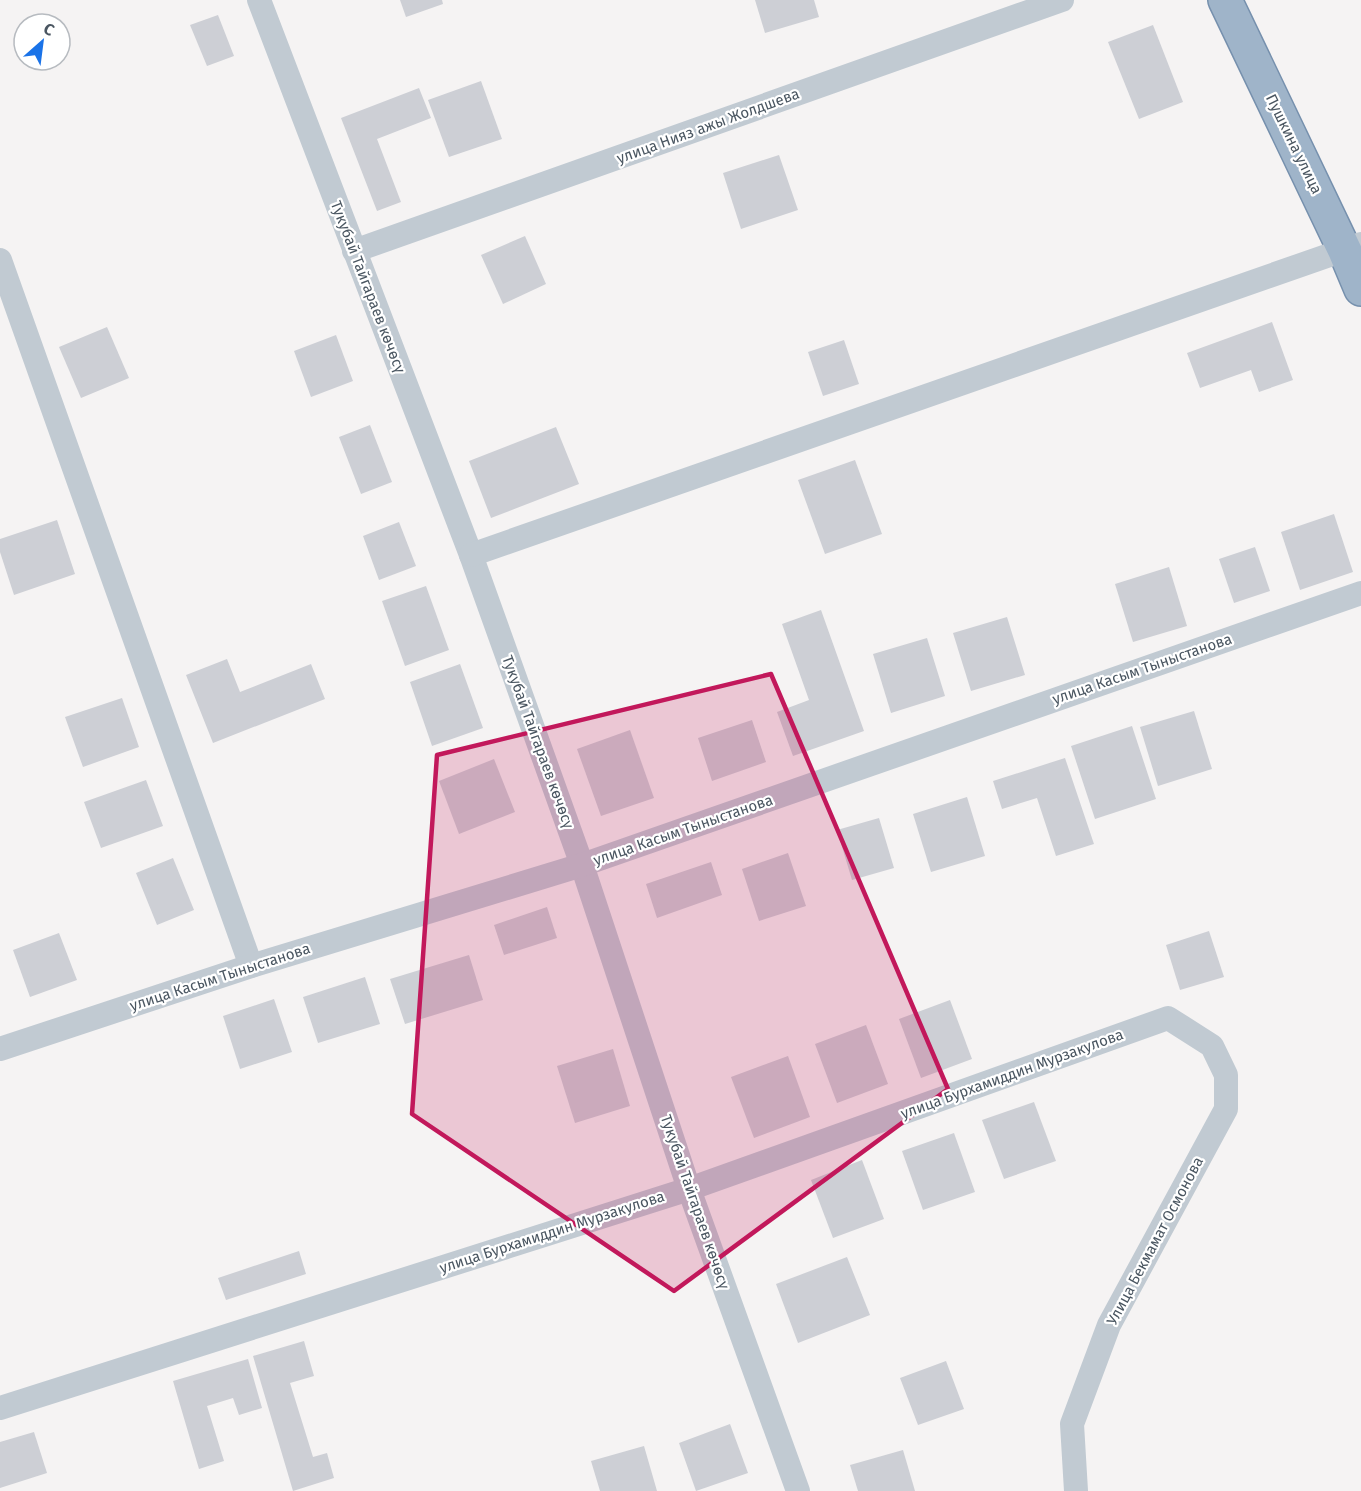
<svg xmlns="http://www.w3.org/2000/svg" width="1361" height="1491" viewBox="0 0 1361 1491" font-family="'Fira Sans',sans-serif">
  <style>
    .building { fill: #cdcfd5 }
    .lines { fill: none; stroke-linecap: round; stroke-linejoin: round }
    .trunk-casing { stroke: #7690ad; stroke-width: 36 }
    .minor { stroke: #c1cad2; stroke-width: 24 }
    .trunk { stroke: #9fb4c9; stroke-width: 33 }
    .marked { fill: #c2185b; fill-opacity: 0.2; stroke: #c2185b; stroke-width: 4.5; stroke-linejoin: round }
    .labels { text-anchor: middle; stroke-width: 4.5; stroke-linejoin: round; paint-order: stroke }
    .street-label { font-size: 15px; fill: #4a5661; stroke: #fff }
  </style>
  <rect width="100%" height="100%" fill="#f5f3f3"/>
  <g class="building">
    <path d="M 400,0 L 442,0 L 443,4 L 406,17 Z"/>
    <path d="M 755,0 L 814,0 L 819,17 L 765,33 Z"/>
    <path d="M 218,15 L 234,56 L 207,66 L 190,25 Z"/>
    <path d="M 1153,25 L 1183,102 L 1139,119 L 1108,42 Z"/>
    <path d="M 481,81 L 502,139 L 449,157 L 428,100 Z"/>
    <path d="M 419,88 L 431,118 L 377,139 L 401,202 L 377,211 L 341,118 Z"/>
    <path d="M 779,155 L 798,210 L 741,229 L 723,173 Z"/>
    <path d="M 525,236 L 546,284 L 503,304 L 481,255 Z"/>
    <path d="M 1272,322 L 1293,380 L 1259,392 L 1251,370 L 1200,388 L 1187,353 Z"/>
    <path d="M 107,327 L 129,378 L 81,398 L 59,347 Z"/>
    <path d="M 336,335 L 353,381 L 311,397 L 294,351 Z"/>
    <path d="M 844,340 L 859,384 L 823,396 L 808,352 Z"/>
    <path d="M 370,425 L 392,482 L 361,494 L 339,437 Z"/>
    <path d="M 556,427 L 579,484 L 491,518 L 469,461 Z"/>
    <path d="M 855,460 L 882,534 L 825,554 L 798,480 Z"/>
    <path d="M 1334,514 L 1353,572 L 1300,590 L 1281,532 Z"/>
    <path d="M 57,520 L 75,574 L 14,595 L 0,552 L 0,539 Z"/>
    <path d="M 399,522 L 416,566 L 379,580 L 363,536 Z"/>
    <path d="M 1255,547 L 1270,591 L 1234,603 L 1219,559 Z"/>
    <path d="M 1169,567 L 1187,626 L 1133,642 L 1115,584 Z"/>
    <path d="M 426,586 L 449,650 L 405,666 L 382,601 Z"/>
    <path d="M 821,610 L 864,731 L 793,756 L 777,712 L 809,700 L 782,624 Z"/>
    <path d="M 1007,617 L 1025,675 L 971,691 L 953,633 Z"/>
    <path d="M 927,638 L 945,696 L 891,713 L 873,654 Z"/>
    <path d="M 227,659 L 240,692 L 311,664 L 325,699 L 213,743 L 186,675 Z"/>
    <path d="M 460,664 L 483,728 L 432,746 L 410,682 Z"/>
    <path d="M 122,698 L 139,747 L 83,767 L 65,717 Z"/>
    <path d="M 1194,711 L 1212,769 L 1158,786 L 1140,727 Z"/>
    <path d="M 752,720 L 766,762 L 712,781 L 698,738 Z"/>
    <path d="M 1132,726 L 1156,799 L 1095,819 L 1071,746 Z"/>
    <path d="M 630,730 L 654,798 L 601,816 L 577,749 Z"/>
    <path d="M 1065,758 L 1094,844 L 1056,856 L 1037,798 L 1002,809 L 993,781 Z"/>
    <path d="M 494,759 L 515,812 L 459,834 L 439,781 Z"/>
    <path d="M 146,780 L 163,826 L 101,848 L 84,802 Z"/>
    <path d="M 967,797 L 985,856 L 931,872 L 913,814 Z"/>
    <path d="M 879,818 L 894,868 L 852,880 L 837,830 Z"/>
    <path d="M 788,853 L 806,906 L 759,921 L 742,869 Z"/>
    <path d="M 173,858 L 194,910 L 157,925 L 136,873 Z"/>
    <path d="M 711,862 L 722,895 L 657,918 L 646,884 Z"/>
    <path d="M 547,907 L 557,938 L 504,955 L 494,925 Z"/>
    <path d="M 1209,931 L 1224,977 L 1180,990 L 1166,945 Z"/>
    <path d="M 59,933 L 77,980 L 30,997 L 13,950 Z"/>
    <path d="M 469,955 L 483,1000 L 405,1024 L 390,979 Z"/>
    <path d="M 365,977 L 380,1024 L 318,1043 L 303,997 Z"/>
    <path d="M 274,999 L 292,1052 L 240,1069 L 223,1016 Z"/>
    <path d="M 950,1000 L 972,1059 L 921,1078 L 899,1019 Z"/>
    <path d="M 866,1025 L 888,1084 L 837,1103 L 815,1044 Z"/>
    <path d="M 613,1049 L 630,1106 L 575,1123 L 557,1066 Z"/>
    <path d="M 788,1056 L 810,1117 L 754,1138 L 731,1077 Z"/>
    <path d="M 1034,1102 L 1056,1161 L 1004,1179 L 982,1120 Z"/>
    <path d="M 954,1133 L 975,1192 L 923,1210 L 902,1151 Z"/>
    <path d="M 862,1160 L 884,1219 L 833,1238 L 811,1180 Z"/>
    <path d="M 299,1251 L 306,1274 L 226,1300 L 218,1278 Z"/>
    <path d="M 847,1257 L 870,1315 L 798,1343 L 776,1284 Z"/>
    <path d="M 304,1341 L 314,1376 L 290,1383 L 313,1457 L 327,1453 L 334,1478 L 293,1491 L 253,1356 Z"/>
    <path d="M 248,1359 L 262,1408 L 239,1415 L 233,1398 L 207,1406 L 224,1461 L 199,1469 L 173,1381 Z"/>
    <path d="M 946,1361 L 964,1409 L 918,1425 L 900,1378 Z"/>
    <path d="M 730,1424 L 748,1473 L 696,1491 L 679,1443 Z"/>
    <path d="M 34,1432 L 47,1473 L 0,1488 L 0,1442 Z"/>
    <path d="M 644,1446 L 657,1491 L 600,1491 L 591,1461 Z"/>
    <path d="M 903,1450 L 915,1491 L 858,1491 L 850,1465 Z"/>
  </g>
  <g class="lines">
    <g class="trunk-casing">
      <path id="trunk" d="M 1225,0 L 1345,251 L 1361,289"/>
    </g>
    <g class="minor">
      <path d="M 259,0 L 471,555 L 582,865 L 689,1189 L 798,1491"/>
      <path d="M 354,251 L 1062,0"/>
      <path d="M 0,260 L 251,966"/>
      <path d="M 471,555 L 1361,244"/>
      <path d="M 0,1049 L 251,966 L 582,865 L 1361,593"/>
      <path d="M 0,1408 L 689,1189 L 1168,1018 L 1212,1046 L 1226,1075 L 1226,1109 L 1109,1325 L 1072,1424 L 1076,1491"/>
    </g>
    <use href="#trunk" class="trunk"/>
  </g>
  <path class="marked" d="M 771,674 L 948,1089 L 674,1291 L 412,1114 L 437,755 Z"/>
  <g class="labels">
    <g class="street-label">
      <text transform="translate(708 126) rotate(-20)" y="5">улица Нияз ажы Жолдшева</text>
      <text transform="translate(1294 144) rotate(64)" y="5">Пушкина улица</text>
      <text transform="translate(368 287) rotate(69)" y="5">Тукубай Тайгараев көчөсү</text>
      <text transform="translate(1142 669) rotate(-19)" y="5">улица Касым Тыныстанова</text>
      <text transform="translate(538 742) rotate(70)" y="5">Тукубай Тайгараев көчөсү</text>
      <text transform="translate(683 830) rotate(-19)" y="5">улица Касым Тыныстанова</text>
      <text transform="translate(220 977) rotate(-18)" y="5">улица Касым Тыныстанова</text>
      <text transform="translate(1012 1074) rotate(-20)" y="5">улица Бурхамиддин Мурзакулова</text>
      <text transform="translate(695 1202) rotate(71)" y="5">Тукубай Тайгараев көчөсү</text>
      <text transform="translate(552 1232) rotate(-18)" y="5">улица Бурхамиддин Мурзакулова</text>
      <text transform="translate(1155 1241) rotate(-62)" y="5">Улица Бекмамат Осмонова</text>
    </g>
  </g>
  <g transform="translate(42 42) rotate(28)"><circle r="28" fill="#ffffff" stroke="#b7bbc0" stroke-width="1.5"/>
  <path d="M0-4.5L10 22L0 15L-10 22Z" fill="#1a73e8"/>
  <text y="-9" font-size="16" font-weight="bold" text-anchor="middle" fill="#4a5661">С</text>
  </g>
</svg>
